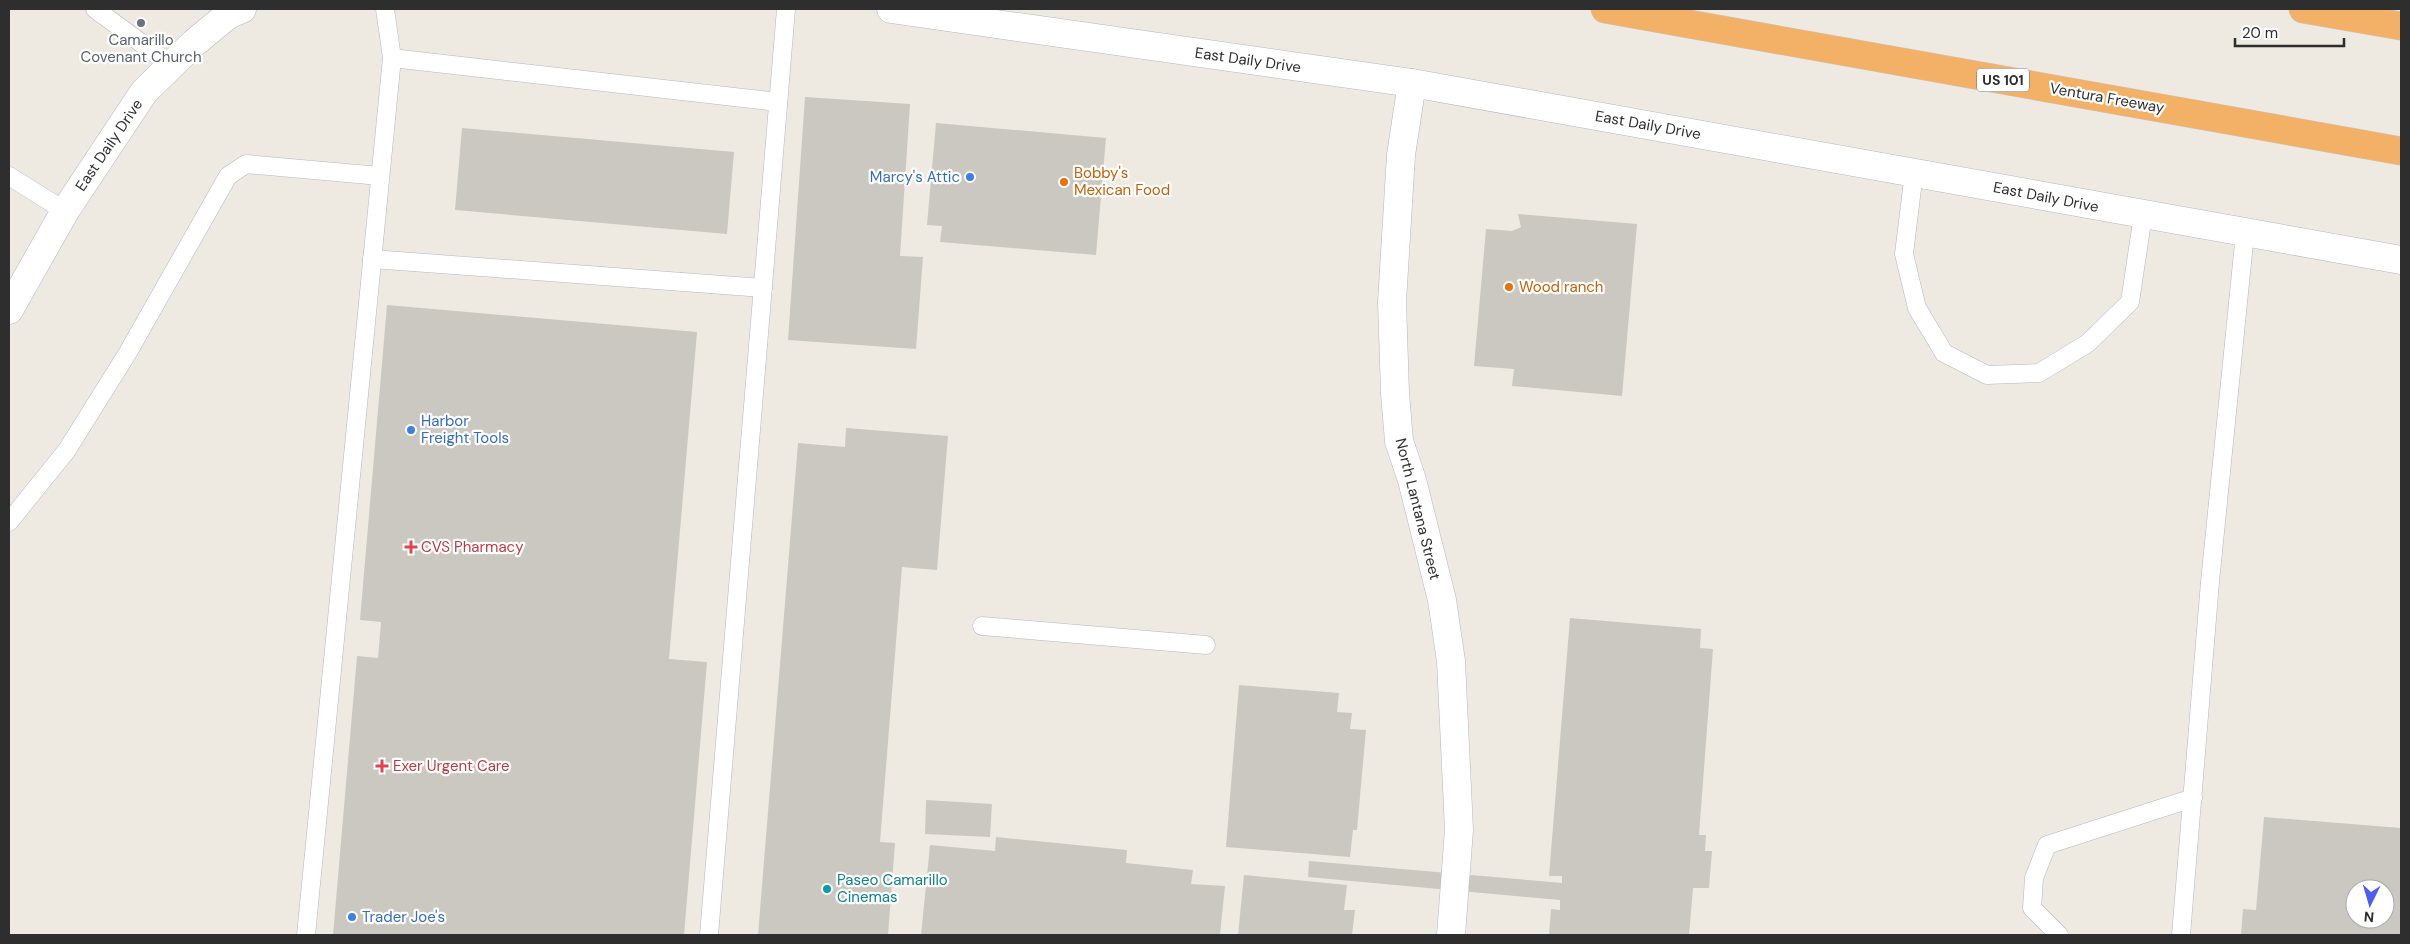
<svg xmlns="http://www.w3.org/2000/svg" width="2410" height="944" viewBox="0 0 2410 944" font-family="'DM Sans',sans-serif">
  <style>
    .building { fill: #cac8c0; fill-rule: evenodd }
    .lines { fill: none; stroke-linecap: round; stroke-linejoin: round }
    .service-casing { stroke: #b5b6c0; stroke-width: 19 }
    .minor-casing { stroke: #b5b6c0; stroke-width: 29 }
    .secondary-casing { stroke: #b5b6c0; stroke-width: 29 }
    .motorway-casing { stroke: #c9c9c9; stroke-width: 29 }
    .service { stroke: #fff; stroke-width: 18 }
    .minor { stroke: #fff; stroke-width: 28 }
    .secondary { stroke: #fff; stroke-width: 28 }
    .motorway { stroke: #f3b167; stroke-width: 28 }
    .worship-dot { fill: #6b7280; stroke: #fff; stroke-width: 2 }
    .shop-dot { fill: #3f7fe0; stroke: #fff; stroke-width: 2 }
    .food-dot { fill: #e8710a; stroke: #fff; stroke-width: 2 }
    .health-dot { fill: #e0444e; stroke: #fff; stroke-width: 2 }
    .culture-dot { fill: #0f9aa8; stroke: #fff; stroke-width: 2 }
    .labels { text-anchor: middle; stroke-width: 4.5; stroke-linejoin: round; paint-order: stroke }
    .shield { fill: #fff; stroke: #6d6d6d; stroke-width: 1 }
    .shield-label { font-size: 14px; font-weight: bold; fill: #2e2e2e }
    .worship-label { font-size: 15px; fill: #5b616d; stroke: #fff }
    .street-label { font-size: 15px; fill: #2e2e2e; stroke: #fff }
    .food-label { font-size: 15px; fill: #c56008; stroke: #fff; text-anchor: start }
    .shop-label { font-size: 15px; fill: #366cbe; stroke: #fff; text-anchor: start }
    .health-label { font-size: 15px; fill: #be3a42; stroke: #fff; text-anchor: start }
    .culture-label { font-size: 15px; fill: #0d838f; stroke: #fff; text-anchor: start }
  </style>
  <rect width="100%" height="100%" fill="#eeeae2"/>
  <g class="building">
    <path d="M 805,97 L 910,104 L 900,256 L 923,257 L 916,349 L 788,340 Z"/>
    <path d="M 936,123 L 1106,138 L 1096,255 L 940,242 L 942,226 L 927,225 Z"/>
    <path d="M 462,128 L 734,152 L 727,234 L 455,210 Z"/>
    <path d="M 1518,214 L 1637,224 L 1622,396 L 1512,386 L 1514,369 L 1474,366 L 1486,229 L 1512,231 L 1521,227 Z"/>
    <path d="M 387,305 L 697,332 L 669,659 L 707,662 L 684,935 L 333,935 L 357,656 L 378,658 L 381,622 L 360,620 Z"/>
    <path d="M 846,428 L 948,436 L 937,570 L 902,567 L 880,842 L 895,843 L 888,935 L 758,935 L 798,443 L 845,447 Z"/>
    <path d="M 1570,618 L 1701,629 L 1700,648 L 1713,649 L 1699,835 L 1706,835 L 1705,851 L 1712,851 L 1709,888 L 1693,888 L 1689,935 L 1549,935 L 1551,909 L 1560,910 L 1560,900 L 1308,877 L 1309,861 L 1562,883 L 1562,876 L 1549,876 Z"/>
    <path d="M 1239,685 L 1339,693 L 1337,712 L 1352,713 L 1350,729 L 1366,730 L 1357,830 L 1353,830 L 1350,857 L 1226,847 Z"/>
    <path d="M 926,800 L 992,804 L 990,837 L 925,834 Z"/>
    <path d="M 2264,817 L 2401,828 L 2401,935 L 2241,935 L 2243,909 L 2256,910 ZM 2355,889 L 2385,889 L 2385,919 L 2355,919 Z"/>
    <path d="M 996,837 L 1127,850 L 1126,863 L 1193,870 L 1191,884 L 1225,886 L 1220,935 L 921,935 L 930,845 L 995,851 Z"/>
    <path d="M 1244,875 L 1347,885 L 1344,910 L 1355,910 L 1352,935 L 1238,935 Z"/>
  </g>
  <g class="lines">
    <g class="service-casing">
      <g id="service">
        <path d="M 95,9 L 171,65"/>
        <path d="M 392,58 L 778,102"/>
        <path d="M 1914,172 L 1904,254 L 1917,308 L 1944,353 L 1987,375 L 2039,373 L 2088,343 L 2130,302 L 2143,215"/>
        <path d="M 9,176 L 65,211"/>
        <path d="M 372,259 L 763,288"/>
        <path d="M 9,522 L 67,450 L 127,354 L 228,176 L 246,164 L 380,176"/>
        <path d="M 982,626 L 1206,645"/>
        <path d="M 306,935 L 392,58 L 385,9"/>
        <path d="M 709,935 L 786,9"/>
        <path d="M 2059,935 L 2032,908 L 2034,878 L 2047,845 L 2193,798"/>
        <path d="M 2181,935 L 2210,582 L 2245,233"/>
      </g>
    </g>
    <g class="minor-casing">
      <path id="minor" d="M 1412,83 L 1401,155 L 1392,302 L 1395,393 L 1399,441 L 1412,480 L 1442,600 L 1451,661 L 1459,830 L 1451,935"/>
    </g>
    <g class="secondary-casing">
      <g id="secondary">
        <path d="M 891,9 L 1412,83 L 2401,260"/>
        <path d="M 9,310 L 65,211 L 144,92 L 194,43 L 228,15 L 242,9"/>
      </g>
    </g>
    <g class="motorway-casing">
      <g id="motorway">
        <path d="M 1605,9 L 2401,151"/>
        <path d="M 2303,9 L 2401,26"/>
      </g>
    </g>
    <use href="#service" class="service"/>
    <use href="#minor" class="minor"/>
    <use href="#secondary" class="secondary"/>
    <use href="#motorway" class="motorway"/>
  </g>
  <circle class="worship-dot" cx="141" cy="23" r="5"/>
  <g class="shop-dot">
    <circle cx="970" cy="177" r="5"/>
    <circle cx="411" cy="430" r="5"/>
    <circle cx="352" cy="917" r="5"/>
  </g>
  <g class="food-dot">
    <circle cx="1064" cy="182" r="5"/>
    <circle cx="1509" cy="287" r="5"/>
  </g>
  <g class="health-dot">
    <path d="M408.5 539.5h5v5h5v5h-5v5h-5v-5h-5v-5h5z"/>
    <path d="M379.5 758.5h5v5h5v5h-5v5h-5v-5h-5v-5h5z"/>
  </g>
  <circle class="culture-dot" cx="827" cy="889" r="5"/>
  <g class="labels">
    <rect class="shield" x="1977" y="68.5" width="52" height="23" rx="4"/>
    <g class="shield-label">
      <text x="2003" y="85">US 101</text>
    </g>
    <g class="worship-label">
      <text x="141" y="45">Camarillo<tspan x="141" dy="17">Covenant Church</tspan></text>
    </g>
    <g class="street-label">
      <text transform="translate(1248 60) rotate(8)" y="5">East Daily Drive</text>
      <text transform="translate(2107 98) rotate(10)" y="5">Ventura Freeway</text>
      <text transform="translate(1648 125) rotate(10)" y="5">East Daily Drive</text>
      <text transform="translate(109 145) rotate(-56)" y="5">East Daily Drive</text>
      <text transform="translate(2046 197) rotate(11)" y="5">East Daily Drive</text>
      <text transform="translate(1418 509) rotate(76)" y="5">North Lantana Street</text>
    </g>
    <g class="food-label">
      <text x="1074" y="178">Bobby's<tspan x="1074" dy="17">Mexican Food</tspan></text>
      <text x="1519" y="292">Wood ranch</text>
    </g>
    <g class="shop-label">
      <text x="960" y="182" text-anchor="end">Marcy's Attic</text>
      <text x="421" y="426">Harbor<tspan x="421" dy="17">Freight Tools</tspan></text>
      <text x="362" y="922">Trader Joe's</text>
    </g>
    <g class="health-label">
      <text x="421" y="552">CVS Pharmacy</text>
      <text x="393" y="771">Exer Urgent Care</text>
    </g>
    <g class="culture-label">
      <text x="837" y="885">Paseo Camarillo<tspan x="837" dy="17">Cinemas</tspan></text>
    </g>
  </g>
  <rect width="2410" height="944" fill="none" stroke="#2e2e2e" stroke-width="20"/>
  <g transform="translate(2370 904) rotate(185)"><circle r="24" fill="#ffffff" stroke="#ababab"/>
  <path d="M0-4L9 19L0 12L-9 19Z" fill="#4f5eee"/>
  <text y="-8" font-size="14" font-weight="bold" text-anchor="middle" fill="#2e2e2e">N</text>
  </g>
  <path d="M2235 38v8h109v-8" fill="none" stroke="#2e2e2e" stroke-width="2.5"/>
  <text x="2242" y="38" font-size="15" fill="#2e2e2e" stroke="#ffffff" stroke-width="4" paint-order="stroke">20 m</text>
</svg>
